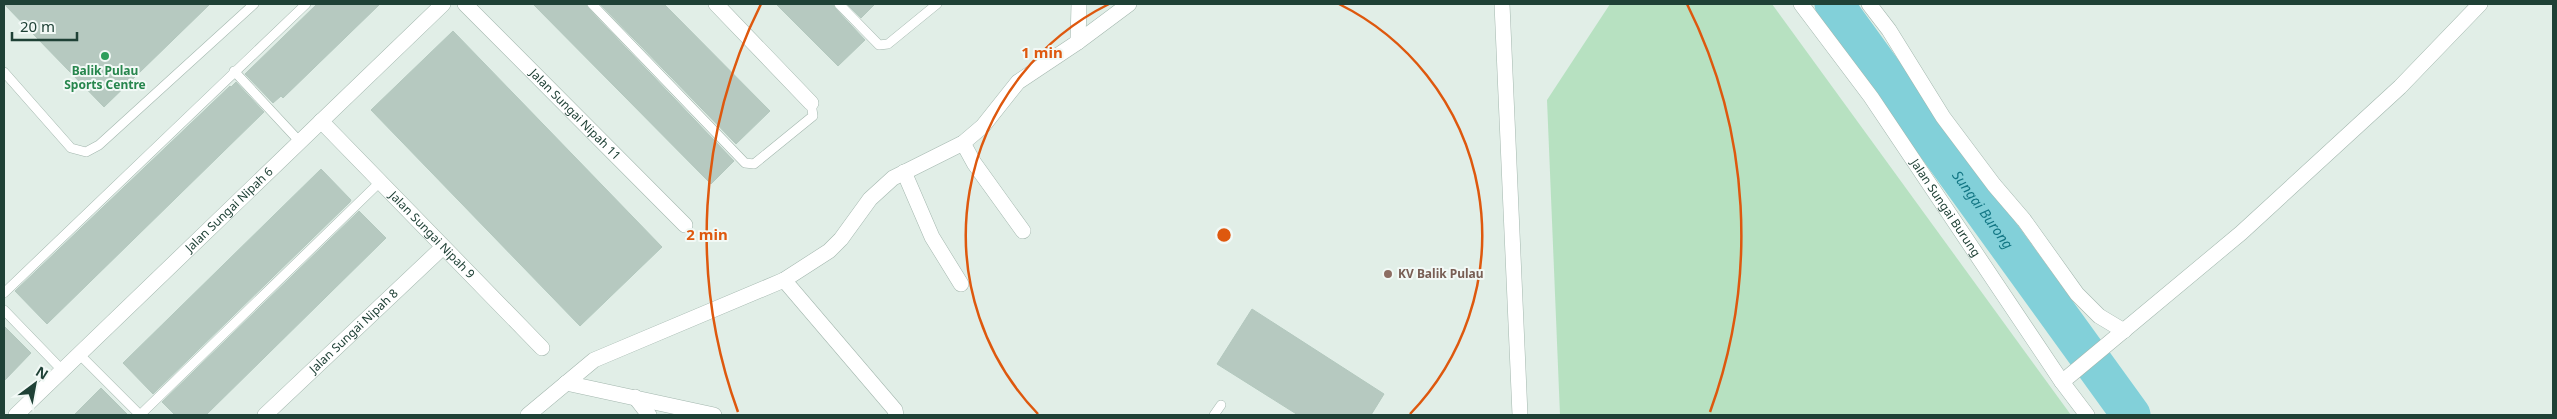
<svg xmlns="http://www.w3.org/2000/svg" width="2557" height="419" viewBox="0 0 2557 419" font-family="'Noto Sans',sans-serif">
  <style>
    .green { fill: #b7e1c1 }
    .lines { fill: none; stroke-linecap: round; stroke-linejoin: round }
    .river { stroke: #82d0d9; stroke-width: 39 }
    .building { fill: #b6c9c0; stroke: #b3c8be }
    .service-casing { stroke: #a3b7ae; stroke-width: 10 }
    .minor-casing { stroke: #a3b7ae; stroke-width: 16 }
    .service { stroke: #fff; stroke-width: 9 }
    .minor { stroke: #fff; stroke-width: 15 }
    .ring { fill: none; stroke: #de580e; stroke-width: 2.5 }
    .leisure-dot { fill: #2e9e5b; stroke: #f2f9f6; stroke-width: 2 }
    .education-dot { fill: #8d6e63; stroke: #f2f9f6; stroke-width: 2 }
    .labels { text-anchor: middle; stroke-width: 4; stroke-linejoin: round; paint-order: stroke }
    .leisure-label { font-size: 12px; font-weight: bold; fill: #27864d; stroke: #f2f9f6 }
    .street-label { font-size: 12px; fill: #1f4136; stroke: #f2f9f6 }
    .education-label { font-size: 12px; font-weight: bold; fill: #785e54; stroke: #f2f9f6; text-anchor: start }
    .water-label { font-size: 14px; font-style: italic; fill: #127684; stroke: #f2f9f6 }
    .centre { fill: #de580e; stroke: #f2f9f6; stroke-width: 2.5 }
    .ring-label { font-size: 15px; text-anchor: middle; font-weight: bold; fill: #de580e; stroke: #f2f9f6; stroke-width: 4; stroke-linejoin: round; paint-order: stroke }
  </style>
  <rect width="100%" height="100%" fill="#e1eee7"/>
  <path class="green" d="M 1610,4 L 1772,4 L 2071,415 L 1560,415 L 1547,100 Z"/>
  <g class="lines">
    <path class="river" id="s1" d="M 1834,4 L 2131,415"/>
  </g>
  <g class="building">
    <path d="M 4,4 L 210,4 L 104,107 Z"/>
    <path d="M 317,4 L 380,4 L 283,98 L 281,96 L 273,103 L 245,74 Z"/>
    <path d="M 533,4 L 586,4 L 588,8 L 734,161 L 711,184 Z"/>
    <path d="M 600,4 L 664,4 L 770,111 L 736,144 Z"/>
    <path d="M 776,4 L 833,4 L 835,8 L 865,40 L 838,66 Z"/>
    <path d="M 847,4 L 875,4 L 861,18 Z"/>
    <path d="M 453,31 L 662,247 L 580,326 L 371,110 Z"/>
    <path d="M 236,82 L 264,112 L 47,324 L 15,291 L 230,86 L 231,87 Z"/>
    <path d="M 321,169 L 351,200 L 350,202 L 153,394 L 123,363 Z"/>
    <path d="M 359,211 L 386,238 L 206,415 L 175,415 L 162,402 Z"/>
    <path d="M 1252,309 L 1384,394 L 1371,415 L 1298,415 L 1217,364 Z"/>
    <path d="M 4,326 L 31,353 L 4,381 Z"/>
    <path d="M 101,388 L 128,415 L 74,415 Z"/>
  </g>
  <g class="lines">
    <g class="service-casing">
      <g id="service">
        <path d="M 592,4 L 745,163 L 754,164 L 813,116 L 811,103"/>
        <path d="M 839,4 L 879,45 L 888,44 L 937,4"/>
        <path d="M 234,71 L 300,142"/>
        <path d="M 4,72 L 71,148 L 86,152 L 99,145 L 254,4"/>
        <path d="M 4,293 L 306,4"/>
        <path d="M 4,310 L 63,371"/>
        <path d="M 79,354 L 140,415"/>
        <path d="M 140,415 L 380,182"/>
        <path d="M 1214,415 L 1221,405"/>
      </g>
    </g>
    <g class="minor-casing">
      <g id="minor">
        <path id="s2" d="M 465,4 L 685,225"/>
        <path d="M 716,4 L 811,103"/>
        <path d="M 1502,4 L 1520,415"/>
        <path id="s3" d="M 1801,4 L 1871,97 L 2062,382 L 2087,415"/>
        <path d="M 1869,4 L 1889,30 L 1943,117 L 1994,185 L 2024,220 L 2077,294 L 2099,316 L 2124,331"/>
        <path d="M 1078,42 L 1079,4"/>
        <path id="s4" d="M 321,121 L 542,348"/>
        <path d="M 963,143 L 974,163 L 1023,231"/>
        <path d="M 904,172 L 932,237 L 961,284"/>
        <path d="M 784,280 L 895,410 L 896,415"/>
        <path d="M 2062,382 L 2241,233 L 2400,87 L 2480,4"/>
        <path d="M 566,383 L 714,415"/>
        <path d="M 635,397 L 649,415"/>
        <path id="s5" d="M 16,415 L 443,4"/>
        <path id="s6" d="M 265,415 L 443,247"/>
        <path d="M 528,415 L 594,360 L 784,280 L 829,251 L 841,239 L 870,199 L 893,178 L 963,143 L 983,126 L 1018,82 L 1078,42 L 1129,4"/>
      </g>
    </g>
    <use href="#service" class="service"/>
    <use href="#minor" class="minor"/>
  </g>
  <g class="ring">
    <path d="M1038 414A258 258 0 0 1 1109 4M1339 4A258 258 0 0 1 1410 414"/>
    <path d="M738 412A517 517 0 0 1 761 4M1687 4A517 517 0 0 1 1710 412"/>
  </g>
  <circle class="leisure-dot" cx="105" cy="56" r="5"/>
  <circle class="education-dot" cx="1388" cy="274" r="5"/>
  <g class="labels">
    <g class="leisure-label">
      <text x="105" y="75">Balik Pulau<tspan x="105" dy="14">Sports Centre</tspan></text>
    </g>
    <g class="street-label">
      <text dy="4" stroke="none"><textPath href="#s2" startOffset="156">Jalan Sungai Nipah 11</textPath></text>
      <text dy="4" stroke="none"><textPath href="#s3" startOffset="250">Jalan Sungai Burung</textPath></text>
      <text dy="4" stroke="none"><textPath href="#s5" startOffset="296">Jalan Sungai Nipah 6</textPath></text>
      <text dy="4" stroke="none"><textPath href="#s4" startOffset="159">Jalan Sungai Nipah 9</textPath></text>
      <text dy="4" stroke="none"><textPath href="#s6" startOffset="122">Jalan Sungai Nipah 8</textPath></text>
    </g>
    <g class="education-label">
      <text x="1398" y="278">KV Balik Pulau</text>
    </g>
    <g class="water-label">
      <text dy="5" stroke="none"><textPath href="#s1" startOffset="254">Sungai Burong</textPath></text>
    </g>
  </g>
  <circle cx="1224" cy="235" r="8" class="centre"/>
  <g class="ring-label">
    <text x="1042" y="58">1 min</text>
    <text x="707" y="240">2 min</text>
  </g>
  <rect width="2557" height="419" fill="none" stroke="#1f4136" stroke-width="10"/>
  <g transform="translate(35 384) rotate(32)" stroke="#f2f9f6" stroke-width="4" paint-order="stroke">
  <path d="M0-4L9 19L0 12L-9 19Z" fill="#1f4136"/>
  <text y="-8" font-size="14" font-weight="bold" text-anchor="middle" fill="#1f4136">N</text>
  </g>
  <path d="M12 32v8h65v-8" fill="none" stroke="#1f4136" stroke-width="2.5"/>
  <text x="20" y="32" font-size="15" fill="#1f4136" stroke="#f2f9f6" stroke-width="4" paint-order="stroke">20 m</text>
</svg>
